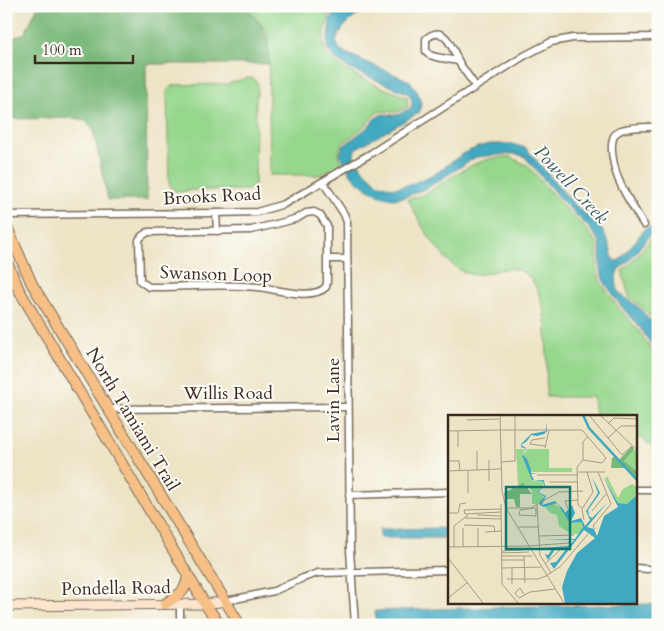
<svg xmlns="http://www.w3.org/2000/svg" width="664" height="631" viewBox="0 0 664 631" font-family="Cardo,serif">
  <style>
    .green { fill: #96d78d; stroke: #688056 }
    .forest { fill: #78b878; stroke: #5a714b }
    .water { fill: #40a8c0; stroke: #3e696f }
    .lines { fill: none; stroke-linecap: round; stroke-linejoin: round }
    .street-casing { stroke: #796b59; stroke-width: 9 }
    .secondary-casing { stroke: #796b59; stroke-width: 11 }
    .primary-casing { stroke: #796b59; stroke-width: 12 }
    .street { stroke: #fff; stroke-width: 6 }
    .secondary { stroke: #fbe5cf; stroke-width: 9 }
    .primary { stroke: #f5bf86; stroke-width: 10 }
    .labels { text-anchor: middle; stroke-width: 4; stroke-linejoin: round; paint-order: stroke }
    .street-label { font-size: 18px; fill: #3b2a1e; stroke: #fdfcf7 }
    .water-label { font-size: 19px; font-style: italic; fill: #3d5c5f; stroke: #fdfcf7 }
    .inset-river { fill: none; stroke: #40a8c0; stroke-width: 2.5 }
    .inset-road { fill: none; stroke: #a69a83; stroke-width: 1 }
    .view { fill: #0f766e; fill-opacity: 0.15; stroke: #0f766e; stroke-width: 2.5 }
    .inset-edge { fill: none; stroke: #3b2a1e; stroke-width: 2.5 }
  </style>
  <rect width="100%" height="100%" fill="#fdfcf7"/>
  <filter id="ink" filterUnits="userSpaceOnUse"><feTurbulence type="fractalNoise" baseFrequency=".02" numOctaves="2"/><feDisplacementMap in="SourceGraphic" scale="10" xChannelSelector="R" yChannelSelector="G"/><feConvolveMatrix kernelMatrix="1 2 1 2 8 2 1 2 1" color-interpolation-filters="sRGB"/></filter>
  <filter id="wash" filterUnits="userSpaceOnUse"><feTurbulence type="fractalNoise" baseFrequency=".0096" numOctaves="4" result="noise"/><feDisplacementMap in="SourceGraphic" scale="20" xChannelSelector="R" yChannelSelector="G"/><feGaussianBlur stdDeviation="1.12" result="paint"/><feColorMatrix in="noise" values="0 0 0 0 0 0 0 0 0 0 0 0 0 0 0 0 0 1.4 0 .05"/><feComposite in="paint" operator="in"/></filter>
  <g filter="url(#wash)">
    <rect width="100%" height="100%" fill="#ede4c6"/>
    <g class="green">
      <path d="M 245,6 L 346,6 L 332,12 C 327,21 321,39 325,50 C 331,69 388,90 407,97 L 408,107 L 397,112 L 380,111 L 373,116 L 366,125 L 342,144 L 338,155 L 342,164 L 319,175 L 270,175 L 268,37 L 265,30 Z"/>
      <path d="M 247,78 L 253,78 L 258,84 L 256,101 L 255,185 L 248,190 L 192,190 L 179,192 L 175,191 L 169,184 L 167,92 L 170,87 L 176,85 L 226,84 Z"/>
      <path d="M 510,157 L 527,165 L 559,202 L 587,230 L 597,243 L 597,264 L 600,281 L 618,307 L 639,331 L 658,361 L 658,452 L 643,439 L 635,436 L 635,416 L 595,416 L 593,397 L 546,397 C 546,367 554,281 518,270 C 502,264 485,278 469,274 C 443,267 419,222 408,199 C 414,197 420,196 426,193 C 457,176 472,157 510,157 Z"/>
      <path d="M 658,236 L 658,309 L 650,317 L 641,306 L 629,297 L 622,271 L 632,262 L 651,239 Z"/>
    </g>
    <path class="forest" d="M 38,6 L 245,6 C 266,31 267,31 269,64 L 146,64 L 147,200 L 108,200 L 93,130 L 86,121 L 75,118 L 6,119 L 6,41 L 25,33 Z"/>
    <g class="water">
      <path d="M 354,6 L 372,6 C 357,15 341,24 336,42 L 341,51 L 410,81 L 418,93 L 421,103 L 419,113 L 355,149 L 354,155 L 362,168 L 379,184 L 394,188 L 412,184 L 438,172 L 462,154 L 478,147 L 490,144 L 512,144 L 526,148 L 573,203 L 601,228 L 608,241 L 614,261 L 620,260 L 645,229 L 658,223 L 658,232 L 649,236 L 630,260 L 618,270 L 616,277 L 617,287 L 620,294 L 640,308 L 649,320 L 652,320 L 658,314 L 658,355 L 641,329 L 620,305 L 603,280 L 600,264 L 600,242 L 589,228 L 561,200 L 525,157 L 517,154 L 508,154 L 476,157 L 429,187 L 405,197 L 393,199 L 380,196 L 358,182 L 350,173 L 340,155 L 343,146 L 368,127 L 374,119 L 382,114 L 397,115 L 411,108 L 412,101 L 409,94 L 350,69 L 334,59 L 327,48 L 330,20 L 334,14 Z"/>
      <path d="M 449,528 L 449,538 L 380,538 L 380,529 Z"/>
      <path d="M 658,602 L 658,625 L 634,625 L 632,621 L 629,620 L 491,625 L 490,623 L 376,625 L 375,611 L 495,607 L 656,604 Z"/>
    </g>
  </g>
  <g filter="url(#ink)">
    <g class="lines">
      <g class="street-casing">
        <g id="street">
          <path d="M 458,61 L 436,57 L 430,55 L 426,51 L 426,39 C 444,23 452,47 458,60 C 462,69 470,77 475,86"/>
          <path d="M 323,182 L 344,214 L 347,222 L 350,550 L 355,625"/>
          <path d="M 314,212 L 320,215 L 327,226 L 327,282 L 326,287 C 312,301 276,289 258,287 C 225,283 183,287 149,287 L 140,281 L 139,240 L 142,236 L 148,232 L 251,230 L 280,223 L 298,218 L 306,213 Z"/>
          <path d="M 216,213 L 217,231"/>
          <path d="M 6,215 L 216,213 L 257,212 L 284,204 L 370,154 L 524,56 L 551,42 L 573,38 L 658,37"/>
          <path d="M 644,225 C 636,212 627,198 621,185 C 615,173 605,138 619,131 C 629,126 647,127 658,127"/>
          <path d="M 327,259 L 347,259"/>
          <path d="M 107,409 L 348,407"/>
          <path d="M 635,490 L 658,490"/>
          <path d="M 349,495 L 449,492"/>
          <path d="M 635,568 L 648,569"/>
          <path d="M 226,601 L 274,591 L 303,578 L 318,573 L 449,570"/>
          <path d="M 180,604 L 180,625"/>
        </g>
      </g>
      <g class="secondary-casing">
        <path id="secondary" d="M 6,606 L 205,604 L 226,601"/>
      </g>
      <g class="primary-casing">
        <g id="primary">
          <path d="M 6,225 L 32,284 L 240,625"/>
          <path d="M 6,260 L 19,290 L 205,604 L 220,625"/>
          <path d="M 165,604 C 179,594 186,593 188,575"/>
        </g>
      </g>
      <use href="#street" class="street"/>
      <use href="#secondary" class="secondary"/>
      <use href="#primary" class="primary"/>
    </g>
  </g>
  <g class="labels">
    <g class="street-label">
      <text transform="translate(212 196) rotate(-3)" y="6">Brooks Road</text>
      <text transform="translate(216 274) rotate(2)" y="6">Swanson Loop</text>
      <text x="228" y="399">Willis Road</text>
      <text transform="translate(333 400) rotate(-90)" y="6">Lavin Lane</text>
      <text transform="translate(133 419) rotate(59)" y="6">North Tamiami Trail</text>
      <text transform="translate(116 588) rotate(-1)" y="6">Pondella Road</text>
    </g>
    <g class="water-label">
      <text transform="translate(572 184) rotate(47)" y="7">Powell Creek</text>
    </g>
  </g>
  <g transform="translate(448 415)">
    <rect width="189" height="189" fill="#ede4c6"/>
    <path d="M 68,34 L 77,34 L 74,41 L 85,66 L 95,66 L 95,71 L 89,77 L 97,83 L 89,89 L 84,89 L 84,76 L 80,71 L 70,70 ZM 79,34 L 101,34 L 101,53 L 124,53 L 124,57 L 84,57 L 75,40 ZM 183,34 L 189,36 L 189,56 L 176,46 ZM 159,61 L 170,83 L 175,74 L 184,69 L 189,72 L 189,80 L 179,89 L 170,88 L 157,64 ZM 105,88 L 116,96 L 122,108 L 133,107 L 135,114 L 130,119 L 123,119 L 111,111 L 109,100 L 102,98 L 97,92 Z" fill="#96d78d"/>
    <path d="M 184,31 L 186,34 L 176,46 L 189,56 L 189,65 L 178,53 L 163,53 L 164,43 L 167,41 L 171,45 ZM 75,68 L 84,79 L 72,79 L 72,92 L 68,92 L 66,84 L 57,84 L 56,78 Z" fill="#78b878"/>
    <path d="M 98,6 L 99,16 L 96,19 L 89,21 L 83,20 L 79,26 L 73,30 L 78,33 L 75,40 L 79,44 L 83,55 L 83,58 L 89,58 L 83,59 L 86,65 L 96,65 L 97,71 L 90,77 L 98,81 L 94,90 L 107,86 L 116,95 L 117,98 L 124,90 L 127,98 L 123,106 L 133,103 L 137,111 L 142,105 L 138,96 L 150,78 L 144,62 L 152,78 L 140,95 L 141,101 L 144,103 L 159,88 L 139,112 L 146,114 L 149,121 L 156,101 L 170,92 L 155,62 L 170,88 L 179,89 L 189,80 L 189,188 L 117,188 L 114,172 L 119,156 L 129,138 L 147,123 L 136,115 L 106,154 L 102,148 L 108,147 L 119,133 L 108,133 L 100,145 L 97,139 L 100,140 L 105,133 L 94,133 L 121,131 L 126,125 L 95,124 L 127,124 L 135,112 L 133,107 L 122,108 L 109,88 L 96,92 L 92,90 L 91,87 L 97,82 L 89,77 L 96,71 L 95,66 L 84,65 L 74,41 L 78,34 L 73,32 L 73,29 L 83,19 L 98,16 Z" fill="#40a8c0"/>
    <path class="inset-river" d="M 135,0 L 141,13 L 189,65"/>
    <path class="inset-road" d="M 52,0 L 54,76 L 58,93 L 116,188M 141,0 L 174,40 L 184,31M 152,0 L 189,35M 19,5 L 51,4M 160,9 L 166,3 L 189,4M 53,15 L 134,15 L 158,43 L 154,48 L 135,45M 0,16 L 52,15M 10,16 L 10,32M 97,23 L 84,25 L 82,29 L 97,31M 160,23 L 173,11 L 189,11M 97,33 L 101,15M 29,36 L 29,55M 41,45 L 41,66M 135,45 L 135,27 L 140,21M 0,46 L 11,46 L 12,56M 53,47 L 67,46 L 67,0M 20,55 L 20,78M 0,56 L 53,54M 130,57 L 157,57M 89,60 L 130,60M 101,67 L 130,67M 53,89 L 54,169 L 70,188M 89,90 L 92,140 L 103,158M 58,93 L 83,93 L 111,77 L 135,76M 88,93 L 88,101 L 71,100 L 72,95 ZM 134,93 L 130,90 L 129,52 L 135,45M 120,94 L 117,86 L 130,85M 144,96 L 158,79M 53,97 L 17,99 L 16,95 L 53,94M 0,98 L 10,98 L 12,89 L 18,88M 29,100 L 53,101M 17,103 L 53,104M 136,105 L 134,94 L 145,77 L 139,57M 16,110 L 46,111 L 47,117M 70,112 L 91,112M 15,113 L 15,132M 147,114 L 145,111 L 163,89 L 150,57M 37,117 L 53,116M 91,121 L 126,120M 80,131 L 121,128M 0,132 L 80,131M 6,132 L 6,111 L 20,100M 30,132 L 30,113M 54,136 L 75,135M 53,138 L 81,137M 53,141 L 84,141M 76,141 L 77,168M 0,143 L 35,188M 53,145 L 76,145M 97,149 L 113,134M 54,153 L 93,152M 59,164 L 90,164 L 98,161 L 113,151 L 140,119M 64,169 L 64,153M 76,179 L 72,173 L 67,178 L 71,183 L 82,177 L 107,174M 0,183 L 20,167"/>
    <path class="view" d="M 58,72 L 122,72 L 122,134 L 58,134 Z"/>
    <rect width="189" height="189" class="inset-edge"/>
  </g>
  <rect width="664" height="631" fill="none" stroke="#fdfcf7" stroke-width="25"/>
  <path d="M35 55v8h98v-8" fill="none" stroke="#3b2a1e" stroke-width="2.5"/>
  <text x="42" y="55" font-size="15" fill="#3b2a1e" stroke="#fdfcf7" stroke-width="4" paint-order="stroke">100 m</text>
</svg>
